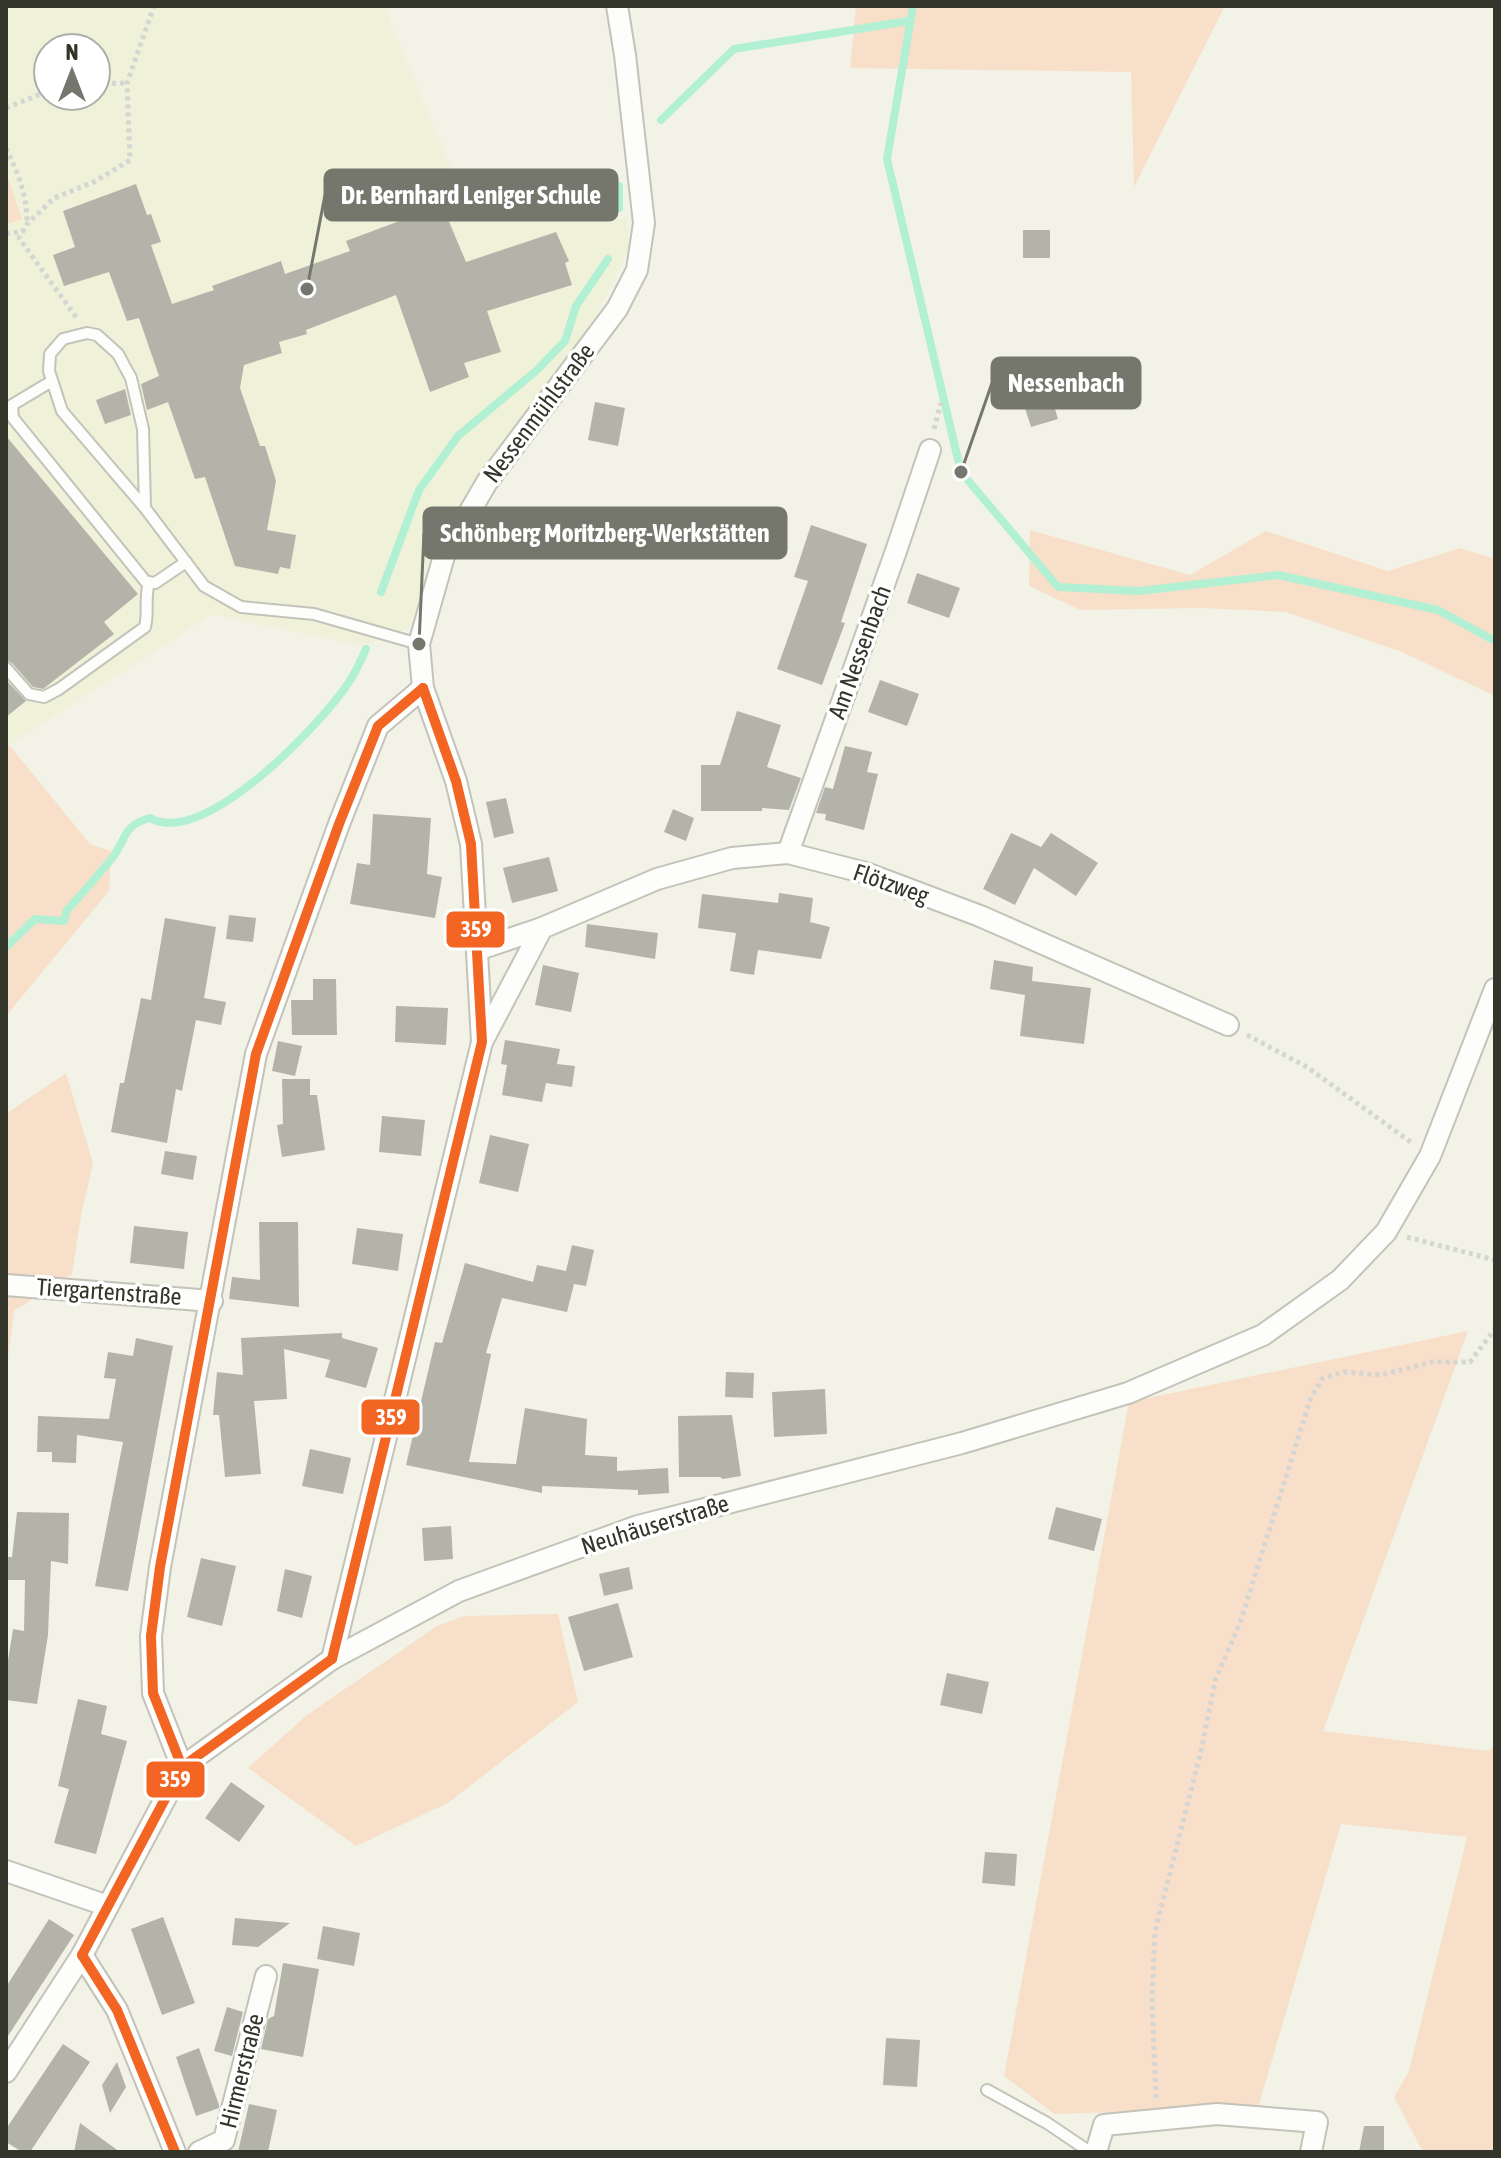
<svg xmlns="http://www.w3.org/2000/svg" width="1501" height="2158" viewBox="0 0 1501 2158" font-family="'Asap Condensed',sans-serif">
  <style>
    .built { fill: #eff1d9; fill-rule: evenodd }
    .green { fill: #f8dfc9 }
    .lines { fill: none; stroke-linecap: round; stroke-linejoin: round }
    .stream { stroke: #b2f0d4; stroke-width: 8 }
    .building { fill: #b4b3a9 }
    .service-casing { stroke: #c3c3b9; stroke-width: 14 }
    .minor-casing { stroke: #c3c3b9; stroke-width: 24 }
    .path { stroke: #d5d6d2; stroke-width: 5; stroke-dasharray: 4 4; stroke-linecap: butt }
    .service { stroke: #fdfdfb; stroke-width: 10 }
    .minor { stroke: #fdfdfb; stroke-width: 20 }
    .bus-1-casing { stroke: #fff; stroke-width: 16 }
    .bus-1 { stroke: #f26522; stroke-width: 10 }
    .labels { text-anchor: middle; stroke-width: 7; stroke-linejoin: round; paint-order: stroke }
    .street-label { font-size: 24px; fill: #33342a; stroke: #fff }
    .leader { fill: none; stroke: #76776c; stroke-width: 3 }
    .callout-dot { fill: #76776c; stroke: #fff; stroke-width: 3 }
    .callout { fill: #76776c; stroke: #76776c; stroke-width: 3 }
    .callout-label { font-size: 26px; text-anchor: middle; font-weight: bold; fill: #fff }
    .line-badge { stroke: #fff; stroke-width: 3 }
    .badge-label { font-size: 22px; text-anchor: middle; font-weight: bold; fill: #fff }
  </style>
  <rect width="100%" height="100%" fill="#f2f3e6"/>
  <path class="built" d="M 6,6 L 384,6 L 471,217 L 561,185 L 573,216 L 627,219 L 629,249 L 589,329 L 504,438 L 453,521 L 434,557 L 411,627 L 362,646 L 212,614 L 6,747 ZM 48,48 L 96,48 L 96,96 L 48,96 Z"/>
  <g class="green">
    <path d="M 856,6 L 1225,6 L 1134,187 L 1131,72 L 850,68 Z"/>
    <path d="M 6,172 L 22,219 L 6,224 Z"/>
    <path d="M 1030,530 L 1190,575 L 1266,531 L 1388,571 L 1460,548 L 1495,559 L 1495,696 L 1402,652 L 1286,612 L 1201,608 L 1080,610 L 1029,586 Z"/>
    <path d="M 10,746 L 90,844 L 111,851 L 109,891 L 6,1016 L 6,747 Z"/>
    <path d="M 66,1073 L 93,1163 L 81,1216 L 72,1274 L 14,1311 L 6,1374 L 6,1114 Z"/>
    <path d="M 1468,1331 L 1323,1731 L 1488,1751 L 1495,1745 L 1495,2152 L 1423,2152 L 1394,2097 L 1409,2071 L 1467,1837 L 1341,1824 L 1258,2108 L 1054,2114 L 1004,2076 L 1129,1402 Z"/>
    <path d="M 558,1614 L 578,1702 L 448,1803 L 356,1846 L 248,1768 L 307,1715 L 437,1626 L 464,1616 Z"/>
  </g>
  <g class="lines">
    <g class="stream">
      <path d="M 913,6 L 887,159 L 961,472 L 1058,587 L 1139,591 L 1278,575 L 1438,610 L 1495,641"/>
      <path d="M 661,120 L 734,49 L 908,21"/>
      <path d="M 619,186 L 619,208"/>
      <path d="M 381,592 L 419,490 L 458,436 L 537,370 L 565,341 L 576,306 L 608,259"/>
      <path d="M 6,947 L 35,919 L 64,921 L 67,910 C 83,893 98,875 113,857 C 127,838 122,826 150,818 C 204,849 322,723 349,682 C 356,672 361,660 366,649"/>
    </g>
  </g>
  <g class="building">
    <path d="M 136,184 L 147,215 L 151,214 L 161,242 L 151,245 L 172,304 L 214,290 L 212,286 L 281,261 L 285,274 L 350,251 L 346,241 L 442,205 L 466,262 L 556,232 L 569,261 L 565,263 L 572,285 L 487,311 L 501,352 L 464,363 L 469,377 L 430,392 L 396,295 L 306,330 L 307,334 L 279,342 L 282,353 L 244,365 L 240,388 L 260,446 L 265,446 L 276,481 L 267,530 L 296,535 L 290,569 L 280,567 L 278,574 L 235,566 L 205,477 L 195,479 L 168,402 L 147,410 L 141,384 L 159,376 L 139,318 L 127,321 L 109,272 L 64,286 L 53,255 L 75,247 L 63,211 Z"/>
    <rect x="1023" y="230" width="27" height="28"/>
    <path d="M 1043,369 L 1058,419 L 1031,427 L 1015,377 Z"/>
    <path d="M 125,389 L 131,415 L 105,424 L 96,400 Z"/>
    <path d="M 595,402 L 625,408 L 618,446 L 588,440 Z"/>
    <path d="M 6,436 L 138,594 L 104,622 L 114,634 L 43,689 L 33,687 L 12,663 L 6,660 Z"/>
    <path d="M 811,525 L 867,544 L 841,622 L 845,623 L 822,685 L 777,669 L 808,581 L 794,577 Z"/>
    <path d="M 917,573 L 960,588 L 949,618 L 907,603 Z"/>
    <path d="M 6,680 L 26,701 L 6,717 Z"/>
    <path d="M 880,680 L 919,694 L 907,726 L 868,712 Z"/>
    <path d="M 737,711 L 781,725 L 767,767 L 801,778 L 789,810 L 762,808 L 762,811 L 701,811 L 701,765 L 720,765 Z"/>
    <path d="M 845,746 L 872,752 L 867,772 L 878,774 L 864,830 L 825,820 L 826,814 L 816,813 L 825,787 L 833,789 Z"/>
    <path d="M 506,798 L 514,833 L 494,838 L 486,802 Z"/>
    <path d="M 673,809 L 694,818 L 686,841 L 664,832 Z"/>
    <path d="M 373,814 L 431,818 L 427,874 L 442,877 L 435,918 L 350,904 L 357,863 L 370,865 Z"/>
    <path d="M 1011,833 L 1041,847 L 1051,833 L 1098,863 L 1076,896 L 1034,868 L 1015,905 L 983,889 Z"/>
    <path d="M 549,857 L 558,891 L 512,903 L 503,868 Z"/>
    <path d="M 779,893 L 813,898 L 810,922 L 830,927 L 821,959 L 758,950 L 754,975 L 730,971 L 736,933 L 698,928 L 702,894 L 778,903 Z"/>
    <path d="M 229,915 L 256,918 L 253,942 L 226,939 Z"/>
    <path d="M 165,918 L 216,927 L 204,998 L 226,1002 L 221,1025 L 196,1020 L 182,1091 L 176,1089 L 167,1143 L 111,1132 L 120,1083 L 124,1083 L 141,998 L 151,1000 Z"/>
    <path d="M 587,924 L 658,933 L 655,959 L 585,947 Z"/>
    <path d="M 994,960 L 1033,967 L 1032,981 L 1091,988 L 1084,1044 L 1020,1036 L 1025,995 L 990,989 Z"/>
    <path d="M 543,965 L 579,973 L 571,1012 L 535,1005 Z"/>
    <path d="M 313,979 L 336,979 L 337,1035 L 292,1035 L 291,1000 L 313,1000 Z"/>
    <path d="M 396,1006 L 448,1008 L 446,1045 L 395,1042 Z"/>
    <path d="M 505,1040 L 560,1049 L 557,1064 L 575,1066 L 572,1087 L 546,1083 L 542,1102 L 502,1095 L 507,1065 L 501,1064 Z"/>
    <path d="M 278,1041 L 302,1046 L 295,1076 L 272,1071 Z"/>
    <path d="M 282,1079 L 310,1079 L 310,1095 L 317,1095 L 325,1150 L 282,1157 L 277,1125 L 283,1124 Z"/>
    <path d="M 382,1116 L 425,1120 L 421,1156 L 379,1152 Z"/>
    <path d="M 490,1135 L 529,1144 L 518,1192 L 479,1183 Z"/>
    <path d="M 165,1151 L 197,1156 L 193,1180 L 161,1174 Z"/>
    <path d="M 259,1222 L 298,1222 L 299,1307 L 229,1299 L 232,1277 L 260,1280 Z"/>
    <path d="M 134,1226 L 188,1232 L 184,1269 L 130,1263 Z"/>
    <path d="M 357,1228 L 403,1234 L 398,1271 L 352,1264 Z"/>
    <path d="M 572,1245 L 594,1250 L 586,1286 L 574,1284 L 567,1312 L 502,1298 L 486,1353 L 491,1354 L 469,1462 L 516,1464 L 525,1408 L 587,1419 L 585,1455 L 617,1457 L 617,1471 L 668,1468 L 669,1493 L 638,1495 L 638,1490 L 542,1486 L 542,1493 L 406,1465 L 435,1342 L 442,1343 L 465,1263 L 533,1282 L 537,1265 L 566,1271 Z"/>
    <path d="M 342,1333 L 342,1338 L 378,1348 L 366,1388 L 325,1377 L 330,1360 L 284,1349 L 287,1399 L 254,1401 L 261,1474 L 225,1477 L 219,1415 L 213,1415 L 217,1372 L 243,1375 L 241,1338 Z"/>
    <path d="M 136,1338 L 173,1346 L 128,1591 L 95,1586 L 123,1442 L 77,1435 L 76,1463 L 52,1462 L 52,1452 L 37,1452 L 38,1416 L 109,1419 L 116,1379 L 104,1378 L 108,1352 L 133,1356 Z"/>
    <path d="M 726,1372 L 754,1373 L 753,1398 L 725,1397 Z"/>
    <path d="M 825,1389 L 827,1434 L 774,1437 L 772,1392 Z"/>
    <path d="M 732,1415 L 741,1476 L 723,1479 L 720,1477 L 679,1477 L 678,1416 Z"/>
    <path d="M 310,1449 L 351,1458 L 343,1494 L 302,1486 Z"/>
    <path d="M 1056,1507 L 1102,1519 L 1094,1551 L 1048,1539 Z"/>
    <path d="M 17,1512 L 69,1513 L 68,1564 L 51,1561 L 48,1635 L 37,1704 L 6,1700 L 6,1673 L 13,1629 L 24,1631 L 25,1580 L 6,1580 L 6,1557 L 12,1557 Z"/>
    <path d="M 451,1526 L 453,1559 L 424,1561 L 422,1528 Z"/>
    <path d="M 201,1558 L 236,1566 L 222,1626 L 187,1617 Z"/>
    <path d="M 629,1567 L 633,1589 L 604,1596 L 599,1574 Z"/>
    <path d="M 285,1569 L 312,1576 L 302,1618 L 277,1611 Z"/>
    <path d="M 618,1603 L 633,1657 L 584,1671 L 568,1617 Z"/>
    <path d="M 947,1673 L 989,1682 L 982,1714 L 940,1705 Z"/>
    <path d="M 78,1699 L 107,1706 L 101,1734 L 127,1741 L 96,1854 L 54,1843 L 69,1789 L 58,1786 Z"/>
    <path d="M 231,1782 L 265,1806 L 239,1842 L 205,1818 Z"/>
    <path d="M 985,1852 L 1017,1854 L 1015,1886 L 982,1883 Z"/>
    <path d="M 163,1917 L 195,2003 L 162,2015 L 131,1929 Z"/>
    <path d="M 235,1918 L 290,1923 L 258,1947 L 232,1945 Z"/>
    <path d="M 49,1919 L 74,1935 L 6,2039 L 6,1987 Z"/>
    <path d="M 323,1926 L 360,1933 L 354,1966 L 317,1959 Z"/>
    <path d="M 283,1963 L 319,1969 L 303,2057 L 261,2049 L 268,2019 L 274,2016 Z"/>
    <path d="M 227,2007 L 243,2012 L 232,2056 L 214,2051 Z"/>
    <path d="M 886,2038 L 920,2040 L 917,2087 L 883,2085 Z"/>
    <path d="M 63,2044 L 90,2062 L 30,2152 L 22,2152 L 6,2142 L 6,2129 Z"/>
    <path d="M 199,2048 L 219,2105 L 219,2108 L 196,2116 L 176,2057 Z"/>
    <path d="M 117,2062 L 126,2087 L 110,2113 L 102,2085 Z"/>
    <path d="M 249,2104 L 277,2110 L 268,2152 L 238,2152 Z"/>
    <path d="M 80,2123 L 120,2152 L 74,2152 Z"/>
    <path d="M 1364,2126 L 1384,2126 L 1384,2152 L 1359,2152 Z"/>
  </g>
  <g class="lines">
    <g class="service-casing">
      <g id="service">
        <path d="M 52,381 L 12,405 L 13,418 L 146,582 L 155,583 L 186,562"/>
        <path d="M 145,508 L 62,411 L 49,371 L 50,354 L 63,339 L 87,333 L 97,335 L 118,354 L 131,378 L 143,429 L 145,508 L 204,586 L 241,607 L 314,614 L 419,644"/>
        <path d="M 6,668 L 29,694 L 44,697 L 59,689 L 145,627 C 149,610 144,602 149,582"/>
        <path d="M 987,2090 L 1047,2123 L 1090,2152"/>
      </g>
    </g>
    <g class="minor-casing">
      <g id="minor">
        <path d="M 788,853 L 896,551 L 930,450"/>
        <path d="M 477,950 L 542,928"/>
        <path d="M 482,1042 L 542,928 L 657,879 L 732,858 L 788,853 L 866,873 L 980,916 L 1228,1025"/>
        <path d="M 6,1285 L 212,1301"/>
        <path d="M 332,1659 L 482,1042 L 471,844 L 456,781 L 423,688 L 419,644 L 444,556 L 487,482 L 617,309 L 637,270 L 644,223 L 625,55 L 617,6"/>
        <path d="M 182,1767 L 153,1693 L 151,1636 L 160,1567 L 256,1054 L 339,824 L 378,726 L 423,688"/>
        <path d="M 6,1871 L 108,1906"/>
        <path d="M 82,1955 L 117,2010 L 175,2152"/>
        <path d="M 6,2072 L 82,1955 L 182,1767 L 332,1659 L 459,1591 L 638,1526 L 962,1443 L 1128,1393 L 1263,1335 L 1340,1280 L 1386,1232 L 1430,1156 L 1495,989"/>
        <path d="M 199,2152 L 224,2140 L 266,1976"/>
        <path d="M 1096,2152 L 1104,2125 L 1217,2114 L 1317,2122 L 1311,2152"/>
      </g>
    </g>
    <g class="path">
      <path d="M 96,84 L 127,83"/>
      <path d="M 6,108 L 48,91"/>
      <path d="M 6,148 C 18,173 27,195 27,223"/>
      <path d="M 6,234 L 23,231"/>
      <path d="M 76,317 L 19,238 L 27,224 L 54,198 L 96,181 L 130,160 L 127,83 L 154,6"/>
      <path d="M 934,429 L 941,403"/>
      <path d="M 1247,1035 L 1307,1067 L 1412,1143"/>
      <path d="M 1407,1237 L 1495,1260"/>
      <path d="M 1156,2098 L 1152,2000 L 1155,1931 L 1200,1755 L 1216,1678 L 1240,1623 L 1311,1397 L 1323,1378 L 1344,1372 L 1381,1375 L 1432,1362 L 1470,1362 L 1495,1329"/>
    </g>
    <use href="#service" class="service"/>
    <use href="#minor" class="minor"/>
    <g class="bus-1-casing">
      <g id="bus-1">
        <path d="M 332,1659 L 482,1042 L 471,844 L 456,781 L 423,688"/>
        <path d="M 182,1767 L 153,1693 L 151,1636 L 160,1567 L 256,1054 L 339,824 L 378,726 L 423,688"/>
        <path d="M 82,1955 L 182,1767 L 332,1659"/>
        <path d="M 82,1955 L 117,2010 L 175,2152"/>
      </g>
    </g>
    <use href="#bus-1" class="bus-1"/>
  </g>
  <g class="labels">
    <g class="street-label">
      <text transform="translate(539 413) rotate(-53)" y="8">Nessenmühlstraße</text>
      <text transform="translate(860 652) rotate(-70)" y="8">Am Nessenbach</text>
      <text transform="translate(891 884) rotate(19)" y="8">Flötzweg</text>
      <text transform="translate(109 1292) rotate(4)" y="8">Tiergartenstraße</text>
      <text transform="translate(655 1525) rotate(-17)" y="8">Neuhäuserstraße</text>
      <text transform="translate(242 2071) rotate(-76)" y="8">Hirmerstraße</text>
    </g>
  </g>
  <path class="leader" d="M307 289L325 195M961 472L992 383M419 644L424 533"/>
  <g class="callout-dot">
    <circle cx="307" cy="289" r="8"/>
    <circle cx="961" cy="472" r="8"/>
    <circle cx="419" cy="644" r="8"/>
  </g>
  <g class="callout">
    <rect x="325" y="170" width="292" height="50" rx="8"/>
    <rect x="992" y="358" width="148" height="50" rx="8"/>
    <rect x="424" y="508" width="362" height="50" rx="8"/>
  </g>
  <g class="callout-label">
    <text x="471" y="204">Dr. Bernhard Leniger Schule</text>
    <text x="1066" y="392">Nessenbach</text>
    <text x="605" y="542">Schönberg Moritzberg-Werkstätten</text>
  </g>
  <g class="line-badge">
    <rect x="445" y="910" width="61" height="39" rx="8" fill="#f26522"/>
    <rect x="360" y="1398" width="61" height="38" rx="8" fill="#f26522"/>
    <rect x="145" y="1760" width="61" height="39" rx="8" fill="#f26522"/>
  </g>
  <g class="badge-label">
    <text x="476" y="937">359</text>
    <text x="391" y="1425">359</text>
    <text x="175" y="1787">359</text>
  </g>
  <rect width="1501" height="2158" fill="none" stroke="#33342a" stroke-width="16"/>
  <g transform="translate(72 72)"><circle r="38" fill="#ffffff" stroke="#adaeaa" stroke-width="2"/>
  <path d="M0-6L14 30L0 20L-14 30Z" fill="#76776c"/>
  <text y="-12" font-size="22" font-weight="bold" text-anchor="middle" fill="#33342a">N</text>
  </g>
</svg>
